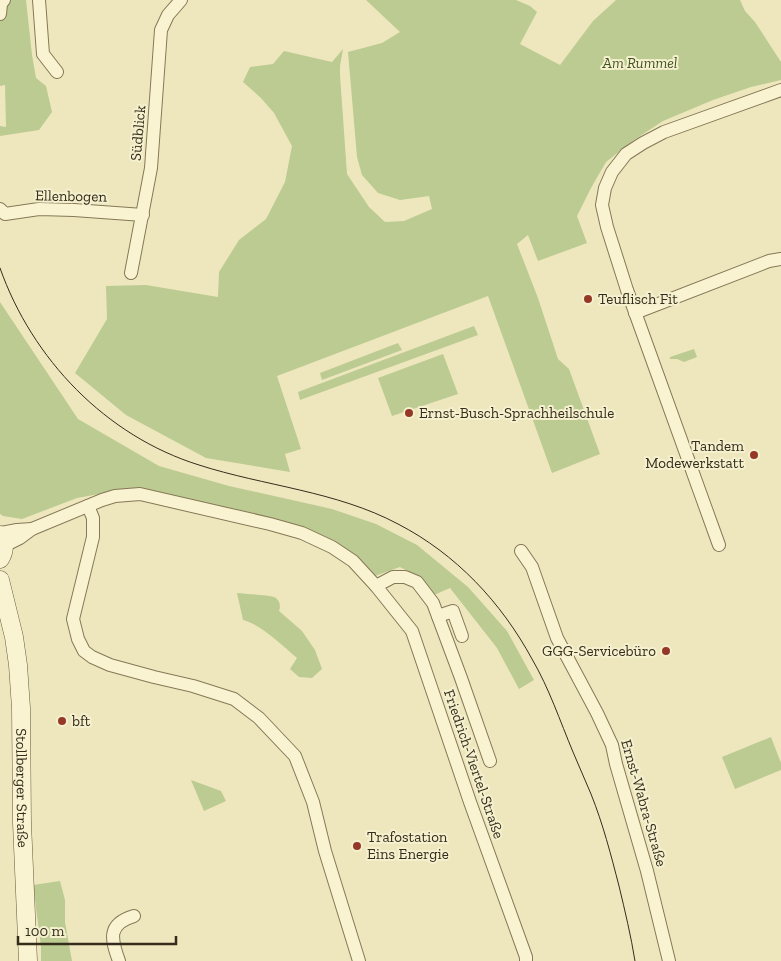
<svg xmlns="http://www.w3.org/2000/svg" width="781" height="961" viewBox="0 0 781 961" font-family="'Zilla Slab',serif">
  <style>
    .green { fill: #bbcb92 }
    .lines { fill: none; stroke-linecap: round; stroke-linejoin: round }
    .minor-casing { stroke: #867857; stroke-width: 14 }
    .secondary-casing { stroke: #67583a; stroke-width: 19 }
    .minor { stroke: #f9f3d1; stroke-width: 12 }
    .secondary { stroke: #f9f3d1; stroke-width: 18 }
    .tram { stroke: #352c1c; stroke-width: 1 }
    .poi-dot { fill: #953827; stroke: #f5f0ce; stroke-width: 2 }
    .labels { text-anchor: middle; stroke-width: 4; stroke-linejoin: round; paint-order: stroke }
    .park-label { font-size: 15px; font-style: italic; fill: #3e5222; stroke: #f5f0ce }
    .street-label { font-size: 15px; fill: #352c1c; stroke: #f5f0ce }
    .poi-label { font-size: 15px; fill: #352c1c; stroke: #f5f0ce; text-anchor: start }
  </style>
  <rect width="100%" height="100%" fill="#eee7be"/>
  <g class="green">
    <path d="M 0,0 L 26,0 L 32,55 L 36,78 L 46,86 L 52,112 L 39,130 L 0,136 L 0,126 L 6,127 L 5,85 L 0,86 Z"/>
    <path d="M 366,0 L 516,0 L 530,6 L 537,12 L 520,44 L 560,65 L 593,21 L 616,0 L 740,0 L 745,11 L 755,22 L 781,62 L 781,80 L 751,87 L 713,100 L 663,121 L 634,140 L 606,162 L 591,188 L 577,216 L 587,243 L 538,261 L 528,235 L 517,244 L 538,298 L 558,359 L 569,369 L 600,454 L 552,473 L 488,296 L 277,376 L 301,449 L 285,454 L 290,472 L 206,458 L 126,415 L 75,373 L 107,319 L 106,286 L 146,285 L 218,297 L 219,272 L 239,240 L 266,219 L 285,182 L 292,146 L 274,113 L 261,98 L 243,82 L 250,67 L 273,64 L 284,51 L 332,62 L 343,49 L 340,66 L 340,75 L 347,174 L 369,207 L 385,222 L 404,221 L 432,209 L 429,196 L 400,200 L 378,193 L 362,175 L 357,157 L 348,52 L 382,43 L 400,32 Z"/>
    <path d="M 0,302 L 78,419 L 159,466 L 229,486 L 332,509 L 376,524 L 417,545 L 468,587 L 507,631 L 534,680 L 519,689 L 497,648 L 450,588 L 434,595 L 417,576 L 400,567 L 375,576 L 350,552 L 335,541 L 308,531 L 132,488 L 77,498 L 22,519 L 3,516 L 0,514 Z"/>
    <path d="M 474,326 L 478,335 L 300,400 L 298,392 Z"/>
    <path d="M 398,343 L 402,350 L 322,380 L 320,373 Z"/>
    <path d="M 694,349 L 697,357 L 684,362 L 677,359 L 670,359 L 670,357 Z"/>
    <path d="M 443,354 L 458,394 L 392,416 L 378,378 Z"/>
    <path d="M 237,593 C 245,594 269,595 274,597 C 280,600 281,606 279,611 L 302,631 L 315,650 L 322,669 L 312,678 L 299,677 L 290,669 L 297,658 C 282,645 262,625 243,620 Z"/>
    <path d="M 771,737 L 781,763 L 781,770 L 735,789 L 722,757 Z"/>
    <path d="M 191,780 L 221,791 L 226,801 L 204,811 Z"/>
    <path d="M 60,881 L 65,900 L 65,922 L 72,961 L 41,961 L 41,946 L 33,885 Z"/>
  </g>
  <g class="lines">
    <g class="minor-casing">
      <g id="minor">
        <path d="M 39,0 L 43,54 L 57,72"/>
        <path d="M 0,14 L 1,4 L 4,0"/>
        <path d="M 0,209 L 5,214 L 39,209 L 74,210 L 143,215"/>
        <path d="M 131,273 L 151,168 L 161,30 L 168,15 L 181,0"/>
        <path d="M 635,313 L 769,261 L 781,259"/>
        <path d="M 88,506 L 93,518 L 93,537 L 73,619 L 78,639 L 84,651 L 92,657 L 110,665 L 154,677 L 193,686 L 234,699 L 259,718 L 295,756 L 313,802 L 325,851 L 359,961"/>
        <path d="M 0,533 L 17,530 L 32,529"/>
        <path d="M 719,545 L 627,290 L 607,227 L 602,205 L 605,188 L 612,172 L 626,154 L 643,143 L 664,132 L 781,90"/>
        <path d="M 4,546 L 20,538 L 32,529 L 102,500 L 115,496 L 140,494 L 270,524 L 302,533 L 332,547 L 353,561 L 376,586 L 412,631 L 470,802 L 526,957 L 526,961"/>
        <path d="M 521,551 L 532,567 L 557,638 L 597,713 L 612,745 L 616,764 L 647,871 L 669,961"/>
        <path d="M 376,586 L 393,577 L 405,577 L 417,582 L 433,603 L 461,678 L 490,761"/>
        <path d="M 438,616 L 453,611 L 462,636"/>
        <path d="M 119,961 C 111,939 107,924 134,916"/>
      </g>
    </g>
    <g class="secondary-casing">
      <g id="secondary">
        <path d="M 0,535 C 5,543 5,551 0,559"/>
        <path id="s1" d="M 0,580 L 14,637 L 18,665 L 21,708 L 22,823 L 28,961"/>
      </g>
    </g>
    <use href="#minor" class="minor"/>
    <use href="#secondary" class="secondary"/>
    <path class="tram" d="M 0,268 C 32,359 106,436 199,465 C 264,486 336,491 398,524 C 456,554 501,602 532,659 C 549,688 560,721 573,752 C 579,766 585,780 591,794 C 603,824 611,855 619,886 C 625,911 631,936 635,961"/>
  </g>
  <g class="poi-dot">
    <circle cx="588" cy="299" r="5"/>
    <circle cx="409" cy="413" r="5"/>
    <circle cx="754" cy="455" r="5"/>
    <circle cx="666" cy="651" r="5"/>
    <circle cx="62" cy="721" r="5"/>
    <circle cx="357" cy="846" r="5"/>
  </g>
  <g class="labels">
    <g class="park-label">
      <text x="640" y="68">Am Rummel</text>
    </g>
    <g class="street-label">
      <text transform="translate(138 133) rotate(-85)" y="5">Südblick</text>
      <text transform="translate(71 196) rotate(1)" y="5">Ellenbogen</text>
      <text transform="translate(474 764) rotate(71)" y="5">Friedrich-Viertel-Straße</text>
      <text dy="5" stroke="none"><textPath href="#s1" startOffset="210">Stollberger Straße</textPath></text>
      <text transform="translate(644 803) rotate(74)" y="5">Ernst-Wabra-Straße</text>
    </g>
    <g class="poi-label">
      <text x="598" y="304">Teuflisch Fit</text>
      <text x="419" y="418">Ernst-Busch-Sprachheilschule</text>
      <text x="744" y="451" text-anchor="end">Tandem<tspan x="744" dy="17">Modewerkstatt</tspan></text>
      <text x="656" y="656" text-anchor="end">GGG-Servicebüro</text>
      <text x="72" y="726">bft</text>
      <text x="367" y="842">Trafostation<tspan x="367" dy="17">Eins Energie</tspan></text>
    </g>
  </g>
  <path d="M18 936v8h158v-8" fill="none" stroke="#352c1c" stroke-width="2.5"/>
  <text x="25" y="936" font-size="15" fill="#352c1c" stroke="#f5f0ce" stroke-width="4" paint-order="stroke">100 m</text>
</svg>
